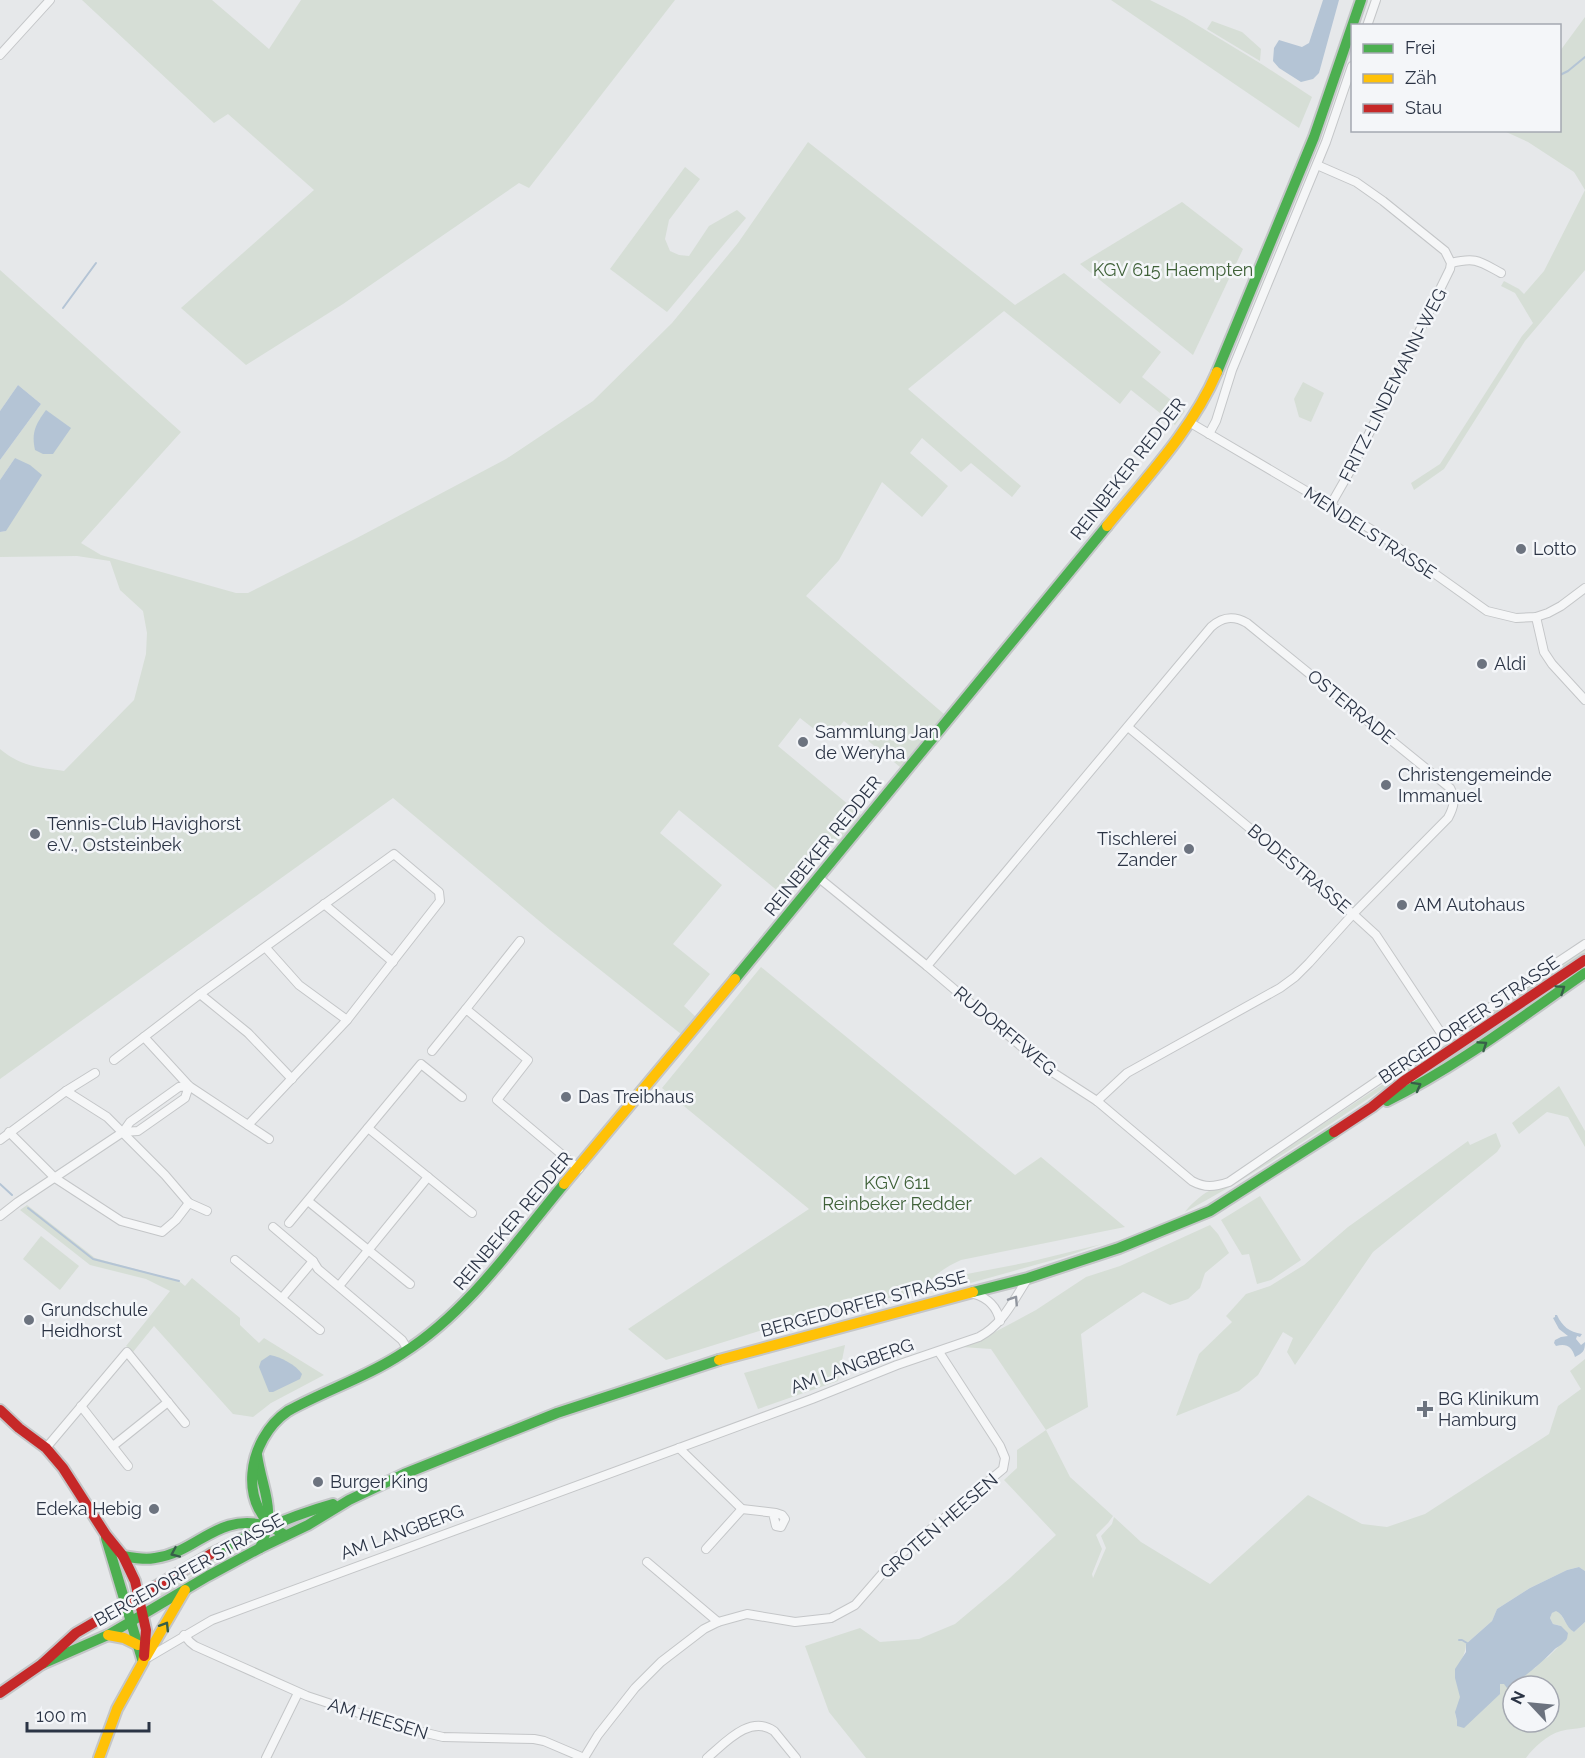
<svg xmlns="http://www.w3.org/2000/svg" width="1585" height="1758" viewBox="0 0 1585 1758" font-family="Raleway,sans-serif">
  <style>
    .green { fill: #d6ded6; fill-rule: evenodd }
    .water { fill: #b4c4d5 }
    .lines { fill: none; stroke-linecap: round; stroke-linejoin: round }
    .stream { stroke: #b4c4d5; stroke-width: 2 }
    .street-casing { stroke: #c4c6c8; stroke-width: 10 }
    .fast-casing { stroke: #c4c6c8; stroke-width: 14 }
    .slow-casing { stroke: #c4c6c8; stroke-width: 14 }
    .jam-casing { stroke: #c4c6c8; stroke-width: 14 }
    .street { stroke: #f5f6f7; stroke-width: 8 }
    .fast { stroke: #4caf50; stroke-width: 10 }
    .slow { stroke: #ffc107; stroke-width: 10 }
    .jam { stroke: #c62828; stroke-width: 10 }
    .oneway { stroke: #375f49 }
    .oneway2 { stroke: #90959e }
    .poi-dot { fill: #6c737f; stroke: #f4f6f9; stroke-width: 2 }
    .labels { text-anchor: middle; stroke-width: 5; stroke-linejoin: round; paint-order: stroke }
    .park-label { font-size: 18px; fill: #3f6138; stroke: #f4f6f9 }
    .street-label { font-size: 18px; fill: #2b3445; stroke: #f4f6f9 }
    .poi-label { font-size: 18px; fill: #2b3445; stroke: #f4f6f9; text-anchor: start }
  </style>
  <rect width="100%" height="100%" fill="#e6e8ea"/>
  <g class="green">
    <path d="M 82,0 L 212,0 L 269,49 L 301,0 L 675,0 L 529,188 L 519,183 L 343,304 L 246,365 L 181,308 L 314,190 L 228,114 L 214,123 Z"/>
    <path d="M 1111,0 L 1150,0 L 1184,17 L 1263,65 L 1312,97 L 1299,128 Z"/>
    <path d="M 1585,17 L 1585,190 L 1574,172 L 1528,142 L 1504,131 L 1560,130 L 1560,51 Z"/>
    <path d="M 1212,21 L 1242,32 L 1261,49 L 1260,61 L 1207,29 Z"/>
    <path d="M 808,142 L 1015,305 L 1064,273 L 1161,352 L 1142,377 L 1185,411 L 1175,425 L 1131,390 L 1120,404 L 1004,311 L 908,389 L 1021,486 L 1012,497 L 971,463 L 961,472 L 922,438 L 910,453 L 948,486 L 922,517 L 882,482 L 839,560 L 806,596 L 944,714 L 900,767 L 844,721 L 828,740 L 800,718 L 778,746 L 861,815 L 839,842 L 833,838 L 785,897 L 679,810 L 660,833 L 722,885 L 673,944 L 710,974 L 684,1006 L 696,1017 L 681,1034 L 550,930 L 393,798 L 0,1079 L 0,749 C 22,767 37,767 64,771 L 134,700 L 146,654 L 147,633 L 143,611 L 120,590 L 110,561 L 77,556 L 0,557 L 0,532 L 6,531 L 15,458 L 0,480 L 0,460 L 41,404 L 18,385 L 0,411 L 0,270 L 181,432 L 81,543 L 101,555 L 236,593 L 248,593 L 355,539 L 506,459 L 593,401 L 672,323 L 738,243 Z"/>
    <path d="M 685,167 L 700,179 L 669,220 L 665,239 L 670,251 L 679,255 L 689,256 L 709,226 L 737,210 L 746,218 L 667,312 L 610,269 Z"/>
    <path d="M 1585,190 L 1585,270 L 1525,341 L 1444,469 L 1414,490 L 1411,483 L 1440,464 L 1522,336 L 1533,323 L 1515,293 L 1501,286 L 1504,281 L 1519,289 L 1524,294 L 1544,271 Z"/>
    <path d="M 1182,202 L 1243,249 L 1193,355 L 1080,264 Z"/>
    <path d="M 1303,382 L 1324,393 L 1311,422 L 1299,417 L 1294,399 Z"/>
    <path d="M 1585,948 L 1585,954 C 1544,981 1504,1010 1461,1032 L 1460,1031 Z"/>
    <path d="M 761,967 L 1015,1175 L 1041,1157 L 1125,1227 L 961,1260 C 946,1267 934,1274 925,1288 L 871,1303 L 842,1305 L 666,1360 L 628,1329 L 809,1209 L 662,1088 Z"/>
    <path d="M 1412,1065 L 1414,1068 L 1408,1072 C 1335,1121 1263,1170 1185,1212 C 1189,1206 1202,1194 1209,1191 C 1215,1189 1222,1189 1229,1186 Z"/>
    <path d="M 1559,1086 L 1585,1131 L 1585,1147 L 1568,1117 L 1547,1112 L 1519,1134 L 1512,1123 Z"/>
    <path d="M 1496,1133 L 1501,1146 L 1497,1152 L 1373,1252 L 1295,1365 L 1287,1352 L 1293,1338 L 1283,1332 L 1258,1375 L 1239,1391 L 1176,1416 L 1199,1354 L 1232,1322 L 1226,1316 L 1246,1294 L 1270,1286 L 1304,1265 L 1348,1227 L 1468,1141 L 1470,1145 Z"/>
    <path d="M 1260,1196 L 1301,1260 L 1271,1280 L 1257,1284 L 1249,1254 L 1242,1255 L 1221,1220 Z"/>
    <path d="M 27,1205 L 95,1258 L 179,1281 L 185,1286 L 192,1278 L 240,1318 L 240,1325 L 259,1343 L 264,1338 L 324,1375 L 271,1403 L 253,1417 L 233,1414 L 154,1326 L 133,1352 L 126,1346 L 170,1291 L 146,1279 L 90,1265 L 20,1210 Z"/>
    <path d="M 1210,1225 L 1218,1234 L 1229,1253 L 1205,1273 L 1200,1288 L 1188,1299 L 1170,1305 L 1143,1292 L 1081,1334 L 1088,1407 L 1046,1430 L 1070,1477 L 1113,1516 L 1108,1523 L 1096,1535 L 1102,1549 L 1092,1574 L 1093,1578 L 1106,1548 L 1101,1536 L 1112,1524 L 1114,1517 L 1141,1542 L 1210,1584 L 1308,1495 L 1362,1524 L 1387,1527 L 1425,1514 L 1549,1434 L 1558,1406 L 1581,1389 L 1570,1371 L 1585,1359 L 1585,1571 L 1579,1567 L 1567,1570 L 1530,1588 L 1497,1609 L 1492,1621 L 1466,1644 C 1466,1655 1458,1663 1456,1675 C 1455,1683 1461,1691 1460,1698 C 1459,1709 1453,1709 1457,1721 L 1499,1688 L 1500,1683 L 1504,1684 L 1535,1668 L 1541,1661 L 1548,1657 L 1558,1647 L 1561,1626 L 1553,1624 L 1550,1618 L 1552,1613 L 1556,1610 C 1563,1614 1565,1625 1574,1632 L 1585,1622 L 1585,1727 C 1577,1729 1568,1729 1561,1731 C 1547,1735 1534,1747 1526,1758 L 866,1758 L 829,1712 L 805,1646 L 860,1628 L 880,1642 L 919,1639 L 955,1624 L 1010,1578 L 1056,1535 L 1004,1480 L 1017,1468 L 1017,1450 L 1046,1430 L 991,1349 L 962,1347 L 993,1333 L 1036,1310 L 1086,1277 L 1120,1266 ZM 1513,1686 L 1549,1686 L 1549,1722 L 1513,1722 Z"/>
    <path d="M 41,1236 L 79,1266 L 60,1290 L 23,1259 Z"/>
    <path d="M 1102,1244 L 1064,1257 L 949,1289 L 958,1278 L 967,1274 L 1029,1262 Z"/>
    <path d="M 845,1345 L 838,1381 L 758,1409 L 744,1373 Z"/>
    <path d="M 258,1536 L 258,1538 L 193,1576 L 163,1598 L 160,1594 L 189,1577 L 203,1564 Z"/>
  </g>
  <g class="water">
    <path d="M 1323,0 L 1339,0 L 1319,73 L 1313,79 L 1301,82 L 1279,68 L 1273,61 L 1274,48 L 1279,40 L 1302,47 L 1309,43 Z"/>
    <path d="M 18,385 L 41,404 L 0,460 L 0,411 Z"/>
    <path d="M 46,410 L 71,428 L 53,454 L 43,454 L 35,450 C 31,432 36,424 46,410 Z"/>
    <path d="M 15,458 L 30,465 L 42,475 L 6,531 L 0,532 L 0,480 Z"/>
    <path d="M 1555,1315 L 1557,1315 C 1562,1326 1569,1332 1582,1334 L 1580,1337 L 1577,1336 L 1576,1339 L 1581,1345 L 1585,1342 C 1585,1351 1583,1353 1575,1357 C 1572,1347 1567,1343 1556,1346 L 1554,1343 L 1555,1340 L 1561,1337 L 1568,1336 L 1559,1329 L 1553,1318 L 1555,1317 Z"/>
    <path d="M 270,1355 C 281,1357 296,1365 302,1374 L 300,1379 L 273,1392 L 269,1392 L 259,1367 L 261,1361 Z"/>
    <path d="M 1579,1567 L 1585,1571 L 1585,1622 L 1574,1632 C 1565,1627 1565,1615 1556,1611 L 1552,1613 L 1550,1618 L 1553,1624 L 1561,1626 L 1568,1633 C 1567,1637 1568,1639 1564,1642 C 1561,1646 1556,1647 1553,1651 C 1539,1665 1524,1678 1507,1688 L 1504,1684 L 1500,1684 L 1500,1694 L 1464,1728 L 1457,1726 L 1457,1721 L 1455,1712 L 1460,1697 L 1455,1678 L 1455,1669 L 1466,1652 L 1466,1644 L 1492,1621 L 1497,1609 L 1530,1588 L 1567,1570 Z"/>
  </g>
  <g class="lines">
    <g class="stream">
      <path d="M 1560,75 L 1568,71 L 1585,57"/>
      <path d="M 63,308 L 96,263"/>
      <path d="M 0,1184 L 12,1195"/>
      <path d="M 28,1208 L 93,1259 L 179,1281"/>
      <path d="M 1459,1640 L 1462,1640 L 1467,1643"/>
    </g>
    <g class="street-casing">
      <g id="street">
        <path d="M 1367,26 L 1376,0"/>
        <path d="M 0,55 L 50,0"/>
        <path d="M 1317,165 L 1356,182 L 1383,201 L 1445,251 L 1451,263 L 1450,269 L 1354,464 L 1330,506"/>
        <path d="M 1451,263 C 1476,257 1479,261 1501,273"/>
        <path d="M 1189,422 L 1379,534 L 1487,611 L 1516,618 L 1536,617 L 1548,613 L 1561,606 L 1585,588"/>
        <path d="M 1209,434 L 1216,421 L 1232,370 L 1326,142 L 1352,66"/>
        <path d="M 1536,617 L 1544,652 L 1552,664 L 1585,700"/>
        <path d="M 1128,727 L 1353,914 L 1376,935 L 1443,1036"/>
        <path d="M 819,878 L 927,966 L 1049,1070 L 1097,1101 L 1192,1181 C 1205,1188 1214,1187 1229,1182 L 1443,1036 L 1459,1028 L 1585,944"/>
        <path d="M 324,904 L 393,962"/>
        <path d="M 266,948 L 299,985 L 347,1020"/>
        <path d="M 927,966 L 1211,627 C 1222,617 1233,615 1247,623 L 1450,788 C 1456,799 1454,807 1448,818 L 1353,914 L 1309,963 L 1295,977 L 1280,988 L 1127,1073 L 1097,1101"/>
        <path d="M 200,994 L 248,1033 L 292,1079"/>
        <path d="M 466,1009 L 520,941"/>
        <path d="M 144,1037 L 189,1086 L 269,1139"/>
        <path d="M 432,1051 L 466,1009 L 528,1060 L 497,1100 L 579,1169"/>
        <path d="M 114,1060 L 200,994 L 394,854 L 439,892 L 440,901 L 347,1020 L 248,1125"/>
        <path d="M 66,1091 L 107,1117 L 165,1175 L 189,1203 L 207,1211"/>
        <path d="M 368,1128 L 472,1213"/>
        <path d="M 9,1132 L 55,1178 L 121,1221 L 162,1232 L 176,1220 L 189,1203"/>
        <path d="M 0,1140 L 66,1091 L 95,1073"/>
        <path d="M 308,1201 L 410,1284"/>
        <path d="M 0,1216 L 18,1202 L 123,1132 L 130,1122 L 179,1087 L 189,1086 L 185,1098 L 138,1131 L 123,1132"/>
        <path d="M 289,1223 L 421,1064 L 462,1097"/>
        <path d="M 273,1227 L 313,1261 L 318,1269 L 402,1340 L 408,1350"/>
        <path d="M 235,1260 L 320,1330"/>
        <path d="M 339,1286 L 428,1177"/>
        <path d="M 974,1294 C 988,1298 997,1307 1000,1321"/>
        <path d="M 282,1298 L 313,1261"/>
        <path d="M 81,1406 L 128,1466"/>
        <path d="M 113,1446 L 168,1402"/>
        <path d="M 46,1448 L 127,1352 L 185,1423"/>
        <path d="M 679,1448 L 742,1509 L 776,1513 L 782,1515 L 785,1519 L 781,1527 L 776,1526 L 773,1513"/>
        <path d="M 706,1549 L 742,1509"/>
        <path d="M 647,1562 L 718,1622"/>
        <path d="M 184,1635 L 190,1642 L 195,1646 L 307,1696 L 401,1727 L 443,1737 L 534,1739 L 544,1741 L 584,1758"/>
        <path d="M 149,1657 L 212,1620 L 812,1399 L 897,1365 L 979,1337 C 1003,1324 1013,1301 1028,1278"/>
        <path d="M 266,1758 L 298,1693"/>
        <path d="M 584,1758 L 598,1735 L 635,1688 L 661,1662 L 704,1629 L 718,1622 L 747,1614 L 795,1622 L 831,1618 L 855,1605 L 895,1559 L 1003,1469 L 1005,1458 L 1000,1446 L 939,1352"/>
        <path d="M 707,1758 C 725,1743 750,1714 774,1731 L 796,1758"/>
      </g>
    </g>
    <g class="fast-casing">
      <g id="fast">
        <path d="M 1217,372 L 1314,137 L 1361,0"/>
        <path d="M 735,979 L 1107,526"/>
        <path d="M 1387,1101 C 1458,1066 1520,1018 1585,973"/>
        <path d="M 973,1292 L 1028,1278 L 1119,1248 L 1210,1211 L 1334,1132"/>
        <path d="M 257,1455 C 263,1494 277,1508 260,1548"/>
        <path d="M 285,1535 C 235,1509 247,1439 288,1411 C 326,1390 367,1377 403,1353 C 468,1312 515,1243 564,1184"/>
        <path d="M 106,1538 L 142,1659"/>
        <path d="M 211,1554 C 250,1534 290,1516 333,1504"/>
        <path d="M 123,1556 C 134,1558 144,1560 155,1558 C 199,1552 216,1512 268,1526"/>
        <path d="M 42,1664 L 108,1635 L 208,1576 L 260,1548 L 308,1525 L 349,1500 L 404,1474 L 557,1413 L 719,1360"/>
      </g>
    </g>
    <g class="slow-casing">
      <g id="slow">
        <path d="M 1107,526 C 1146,478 1192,430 1217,372"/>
        <path d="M 564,1184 L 735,979"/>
        <path d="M 719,1360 L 973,1292"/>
        <path d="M 108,1635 L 124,1638 L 138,1645"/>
        <path d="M 146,1657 L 185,1590"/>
        <path d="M 99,1758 L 117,1709 L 143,1662 L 144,1656"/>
      </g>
    </g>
    <g class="jam-casing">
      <g id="jam">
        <path d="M 1334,1132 L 1372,1107 L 1404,1081 L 1585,960"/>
        <path d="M 0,1410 L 19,1428 L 46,1448 L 63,1468 L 106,1535 L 123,1556 L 135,1581 L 146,1630 L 144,1656"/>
        <path d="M 0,1693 L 42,1664 L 76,1633 L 211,1554"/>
      </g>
    </g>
    <use href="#street" class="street"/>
    <use href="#fast" class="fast"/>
    <use href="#slow" class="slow"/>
    <use href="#jam" class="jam"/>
  </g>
  <defs><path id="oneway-chevron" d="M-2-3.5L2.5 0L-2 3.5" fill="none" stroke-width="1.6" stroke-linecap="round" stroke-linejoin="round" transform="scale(1.5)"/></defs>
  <g class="oneway">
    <use href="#oneway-chevron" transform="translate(1561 989) rotate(-34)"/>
    <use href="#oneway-chevron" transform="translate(1483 1045) rotate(-34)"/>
    <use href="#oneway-chevron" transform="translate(1417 1086) rotate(-29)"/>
    <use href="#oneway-chevron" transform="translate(175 1553) rotate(156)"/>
    <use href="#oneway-chevron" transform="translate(165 1626) rotate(-58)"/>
  </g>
  <use class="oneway2" href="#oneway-chevron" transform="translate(1014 1300) rotate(-57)"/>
  <g class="poi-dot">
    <circle cx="1521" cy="549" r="6"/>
    <circle cx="1482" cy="664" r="6"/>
    <circle cx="803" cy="742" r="6"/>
    <circle cx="1386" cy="785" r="6"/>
    <circle cx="35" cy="834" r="6"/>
    <circle cx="1189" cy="849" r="6"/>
    <circle cx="1402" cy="905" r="6"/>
    <circle cx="566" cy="1097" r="6"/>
    <circle cx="29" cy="1320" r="6"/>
    <path d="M1422 1400h6v6h6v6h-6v6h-6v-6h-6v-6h6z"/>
    <circle cx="318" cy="1482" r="6"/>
    <circle cx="154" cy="1509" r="6"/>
  </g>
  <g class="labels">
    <g class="park-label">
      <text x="1173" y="276">KGV 615 Haempten</text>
      <text x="897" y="1189">KGV 611<tspan x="897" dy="21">Reinbeker Redder</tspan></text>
    </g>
    <g class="street-label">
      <text transform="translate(1393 385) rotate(-63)" y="6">FRITZ-LINDEMANN-WEG</text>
      <text transform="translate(1128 469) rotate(-52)" y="6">REINBEKER REDDER</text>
      <text transform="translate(1370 533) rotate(33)" y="6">MENDELSTRASSE</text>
      <text transform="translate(1351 707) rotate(39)" y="6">OSTERRADE</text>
      <text transform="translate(823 846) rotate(-51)" y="6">REINBEKER REDDER</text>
      <text transform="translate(1299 869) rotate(40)" y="6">BODESTRASSE</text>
      <text transform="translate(1469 1020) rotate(-34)" y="6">BERGEDORFER STRASSE</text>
      <text transform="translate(1005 1031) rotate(40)" y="6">RUDORFFWEG</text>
      <text transform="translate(513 1221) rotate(-50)" y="6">REINBEKER REDDER</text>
      <text transform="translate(864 1304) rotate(-15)" y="6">BERGEDORFER STRASSE</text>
      <text transform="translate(852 1366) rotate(-20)" y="6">AM LANGBERG</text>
      <text transform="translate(939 1526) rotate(-41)" y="6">GROTEN HEESEN</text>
      <text transform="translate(402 1532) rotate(-20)" y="6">AM LANGBERG</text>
      <text transform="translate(189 1570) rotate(-29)" y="6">BERGEDORFER STRASSE</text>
      <text transform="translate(378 1719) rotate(17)" y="6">AM HEESEN</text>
    </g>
    <g class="poi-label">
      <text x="1533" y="555">Lotto</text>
      <text x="1494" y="670">Aldi</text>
      <text x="815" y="738">Sammlung Jan<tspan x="815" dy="21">de Weryha</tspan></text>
      <text x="1398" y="781">Christengemeinde<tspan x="1398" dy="21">Immanuel</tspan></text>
      <text x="47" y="830">Tennis-Club Havighorst<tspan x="47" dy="21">e.V., Oststeinbek</tspan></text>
      <text x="1177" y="845" text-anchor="end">Tischlerei<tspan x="1177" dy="21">Zander</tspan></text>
      <text x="1414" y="911">AM Autohaus</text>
      <text x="578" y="1103">Das Treibhaus</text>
      <text x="41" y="1316">Grundschule<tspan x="41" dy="21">Heidhorst</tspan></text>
      <text x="1438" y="1405">BG Klinikum<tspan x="1438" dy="21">Hamburg</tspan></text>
      <text x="330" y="1488">Burger King</text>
      <text x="142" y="1515" text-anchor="end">Edeka Hebig</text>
    </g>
  </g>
  <rect x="1351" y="24" width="210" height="108" fill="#f4f6f9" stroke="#a4a8b1" stroke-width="1.5"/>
  <rect x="1363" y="44" width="30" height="9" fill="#4caf50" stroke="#a4a8b1" stroke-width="1.5"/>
  <text x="1405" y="54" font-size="18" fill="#2b3445">Frei</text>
  <rect x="1363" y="74" width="30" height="9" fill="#ffc107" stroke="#a4a8b1" stroke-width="1.5"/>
  <text x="1405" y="84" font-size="18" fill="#2b3445">Zäh</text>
  <rect x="1363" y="104" width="30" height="9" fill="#c62828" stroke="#a4a8b1" stroke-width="1.5"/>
  <text x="1405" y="114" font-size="18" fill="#2b3445">Stau</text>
  <g transform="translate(1531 1704) rotate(296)"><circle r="28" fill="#f4f6f9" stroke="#a4a8b1" stroke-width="1.5"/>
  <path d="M0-4.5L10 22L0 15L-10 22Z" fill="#6c737f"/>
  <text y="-9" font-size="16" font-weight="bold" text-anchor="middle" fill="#2b3445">N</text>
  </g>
  <path d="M27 1722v9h122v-9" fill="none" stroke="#2b3445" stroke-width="3"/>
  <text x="36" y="1722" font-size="18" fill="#2b3445" stroke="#f4f6f9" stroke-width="4.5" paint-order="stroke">100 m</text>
</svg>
